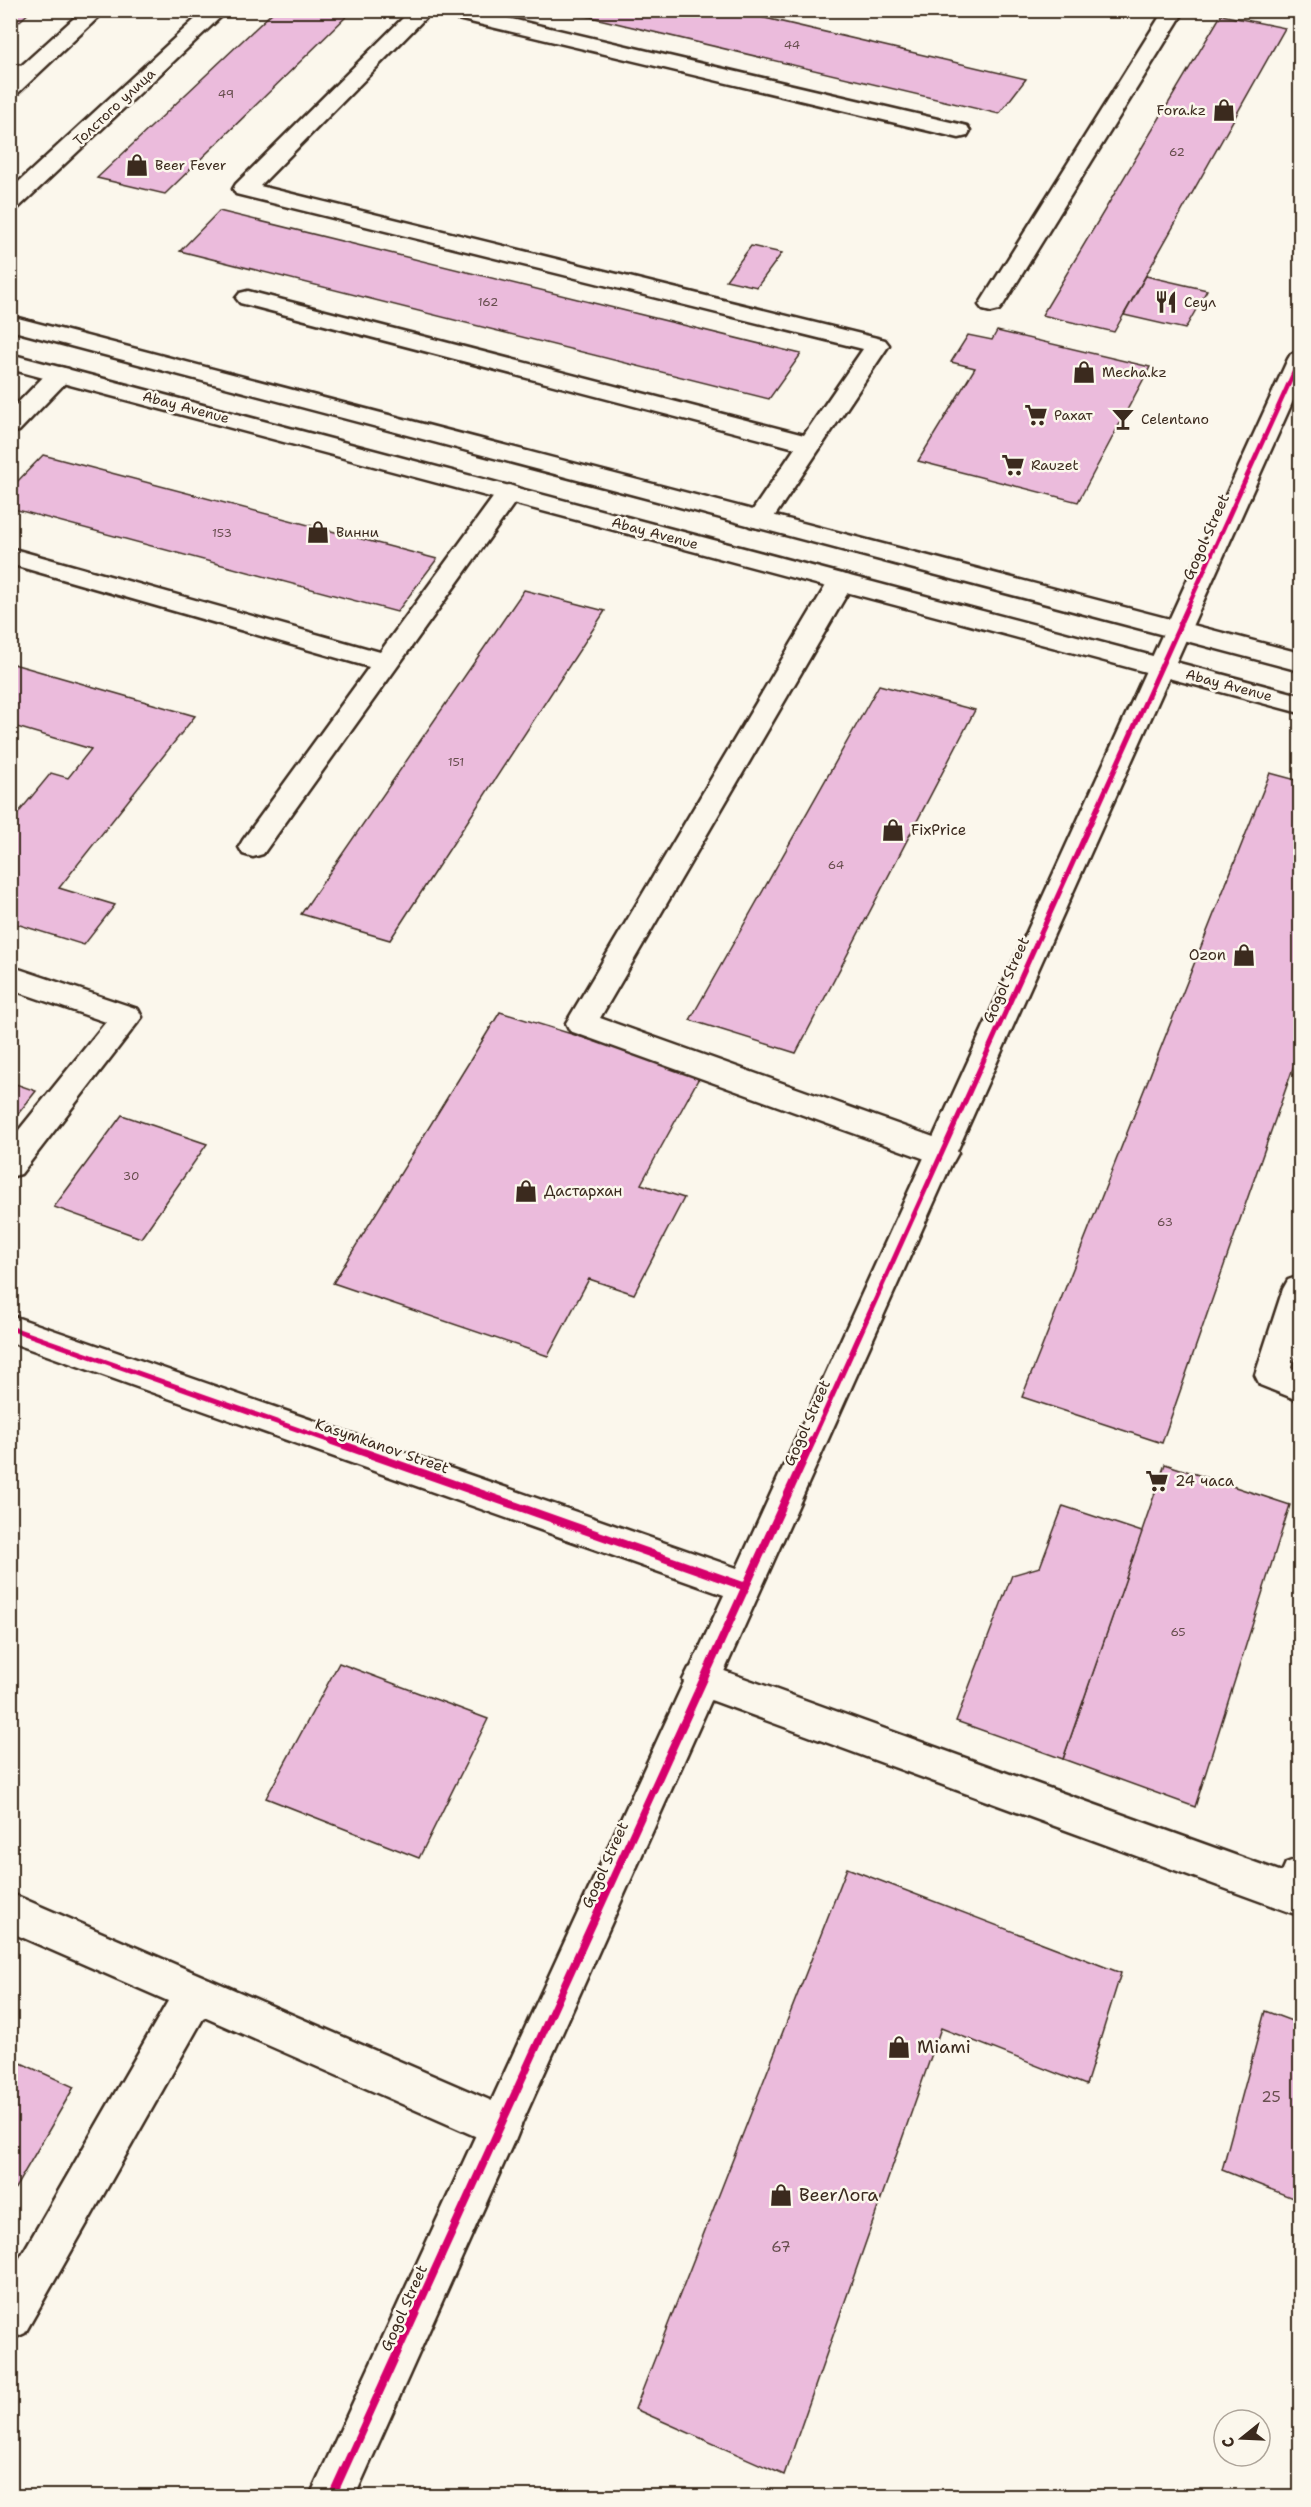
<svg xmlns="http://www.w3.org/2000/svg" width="1311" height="2507" viewBox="0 0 1311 2507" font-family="'Shantell Sans',sans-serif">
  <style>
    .building { fill: #ebbbdc; stroke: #3b2a1e; stroke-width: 1.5 }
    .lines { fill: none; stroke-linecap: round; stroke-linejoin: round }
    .lane-casing { stroke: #3b2a1e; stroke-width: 5 }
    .street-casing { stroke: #3b2a1e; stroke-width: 5 }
    .secondary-casing { stroke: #3b2a1e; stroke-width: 5 }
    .lane { fill: #fbf7ec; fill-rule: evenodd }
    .street { fill: #fbf7ec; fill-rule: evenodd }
    .secondary { fill: #fbf7ec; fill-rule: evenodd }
    .cycleway-far2-casing { stroke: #fbf7ec; stroke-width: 8 }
    .cycleway-far1-casing { stroke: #fbf7ec; stroke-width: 9 }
    .cycleway-casing { stroke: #fbf7ec; stroke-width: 11 }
    .cycleway-far2 { stroke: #d6006c; stroke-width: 4.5 }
    .cycleway-far1 { stroke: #d6006c; stroke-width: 5 }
    .cycleway { stroke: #d6006c; stroke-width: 8 }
    .labels { text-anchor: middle; stroke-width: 5; stroke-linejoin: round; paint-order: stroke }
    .number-label { font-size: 12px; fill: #674e4e }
    .far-street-label { font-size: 14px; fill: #3b2a1e; stroke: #fbf7ec }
    .far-poi-label { font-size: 14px; fill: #3b2a1e; stroke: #fbf7ec; text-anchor: start }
    .street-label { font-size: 15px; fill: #3b2a1e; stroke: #fbf7ec }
    .poi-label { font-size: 15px; fill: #3b2a1e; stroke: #fbf7ec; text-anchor: start }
    .near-number-label { font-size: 15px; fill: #674e4e }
    .near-poi-label { font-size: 18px; fill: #3b2a1e; stroke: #fbf7ec; text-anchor: start }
  </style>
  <rect width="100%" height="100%" fill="#fbf7ec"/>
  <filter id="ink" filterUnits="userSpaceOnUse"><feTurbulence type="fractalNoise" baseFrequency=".0167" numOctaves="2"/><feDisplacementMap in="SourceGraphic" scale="12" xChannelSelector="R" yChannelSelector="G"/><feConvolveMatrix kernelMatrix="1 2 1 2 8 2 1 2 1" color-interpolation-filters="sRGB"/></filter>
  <g filter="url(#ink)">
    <g class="building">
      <path d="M 10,10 L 32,10 L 12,28 Z"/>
      <path d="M 275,10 L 353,10 L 165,194 L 97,178 Z"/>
      <path d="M 561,10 L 731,10 L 1026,79 L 999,114 Z"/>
      <path d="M 1221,15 L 1285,28 L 1114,332 L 1042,315 Z"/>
      <path d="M 219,211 L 801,354 L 769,399 L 180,251 Z"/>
      <path d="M 751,246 L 782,253 L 757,287 L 726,280 Z"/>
      <path d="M 1146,276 L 1207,290 L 1185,329 L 1124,315 Z"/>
      <path d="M 997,331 L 1150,367 L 1078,502 L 918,461 L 975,368 L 951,362 L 968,335 L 992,340 Z"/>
      <path d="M 43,455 L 437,559 L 397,612 L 10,508 L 10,489 Z"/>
      <path d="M 524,590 L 605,611 L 390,940 L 301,914 Z"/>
      <path d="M 10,663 L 195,716 L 59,888 L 115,905 L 84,945 L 10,922 L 10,823 L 51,773 L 68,778 L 91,749 L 10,725 Z"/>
      <path d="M 879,685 L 975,710 L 796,1053 L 690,1020 Z"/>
      <path d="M 1270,773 L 1300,781 L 1300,1048 L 1162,1443 L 1022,1397 Z"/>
      <path d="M 500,1012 L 701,1074 L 641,1184 L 684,1198 L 634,1294 L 589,1279 L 548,1356 L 333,1283 Z"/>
      <path d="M 10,1082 L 36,1091 L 10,1124 Z"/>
      <path d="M 122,1115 L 207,1144 L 141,1238 L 54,1207 Z"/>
      <path d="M 1165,1464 L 1290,1505 L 1195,1807 L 1063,1759 Z"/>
      <path d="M 1063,1506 L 1142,1532 L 1063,1759 L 956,1721 L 1012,1575 L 1040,1567 Z"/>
      <path d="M 339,1663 L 488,1719 L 419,1858 L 266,1798 Z"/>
      <path d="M 847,1868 L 1121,1973 L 1086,2085 L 941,2028 L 784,2475 L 635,2409 Z"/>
      <path d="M 1265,2011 L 1300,2024 L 1300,2201 L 1222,2170 Z"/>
      <path d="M 10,2058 L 74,2087 L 10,2197 Z"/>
    </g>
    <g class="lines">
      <g class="lane-casing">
        <g id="lane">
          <path d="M 411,10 L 433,10 L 260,186 L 885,340 L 889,345 L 768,526 L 759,528 L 750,526 L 746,520 L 795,448 L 240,303 L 236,298 L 240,293 L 248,291 L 804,435 L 863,349 L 236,194 L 233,189 L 236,184 Z"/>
          <path d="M 435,10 L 473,10 L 959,124 L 967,126 L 970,131 L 967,136 L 959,138 L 445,16 L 438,14 Z"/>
          <path d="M 1164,10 L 1185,10 L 1003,305 L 999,310 L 991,312 L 983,310 L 979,305 Z"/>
          <path d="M 10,64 L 34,68 L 37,73 L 34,78 L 26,79 L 10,76 Z"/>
          <path d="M 60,367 L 69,369 L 72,374 L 69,379 L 19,431 L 10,433 L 10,411 L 51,369 Z"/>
          <path d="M 509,485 L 518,488 L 522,493 L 518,498 L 263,854 L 253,857 L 243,854 L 239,847 L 243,840 L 369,667 L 10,564 L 10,548 L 380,652 L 500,488 Z"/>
          <path d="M 841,574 L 850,576 L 854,582 L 600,1018 L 953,1144 L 958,1153 L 953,1162 L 942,1165 L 570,1031 L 566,1023 L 828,582 L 832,576 Z"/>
          <path d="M 10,966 L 138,1009 L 142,1017 L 21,1174 L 10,1177 L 10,1141 L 106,1022 L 10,989 Z"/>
          <path d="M 1300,1276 L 1300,1339 L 1291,1368 L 1300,1372 L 1300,1401 L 1260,1385 L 1255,1375 L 1283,1289 L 1288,1280 Z"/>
          <path d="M 702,1663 L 1282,1872 L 1286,1863 L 1300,1858 L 1300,1911 L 1295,1914 L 689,1692 L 683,1680 L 689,1668 Z"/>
          <path d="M 10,1893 L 515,2111 L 521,2126 L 515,2141 L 500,2147 L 204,2017 L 25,2333 L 10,2340 L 10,2275 L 168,2001 L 10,1932 Z"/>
        </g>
      </g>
      <g class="street-casing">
        <g id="street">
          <path d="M 83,10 L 106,10 L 18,93 L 10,94 L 10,76 Z"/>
          <path d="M 205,10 L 228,10 L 18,208 L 10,210 L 10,190 Z"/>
          <path d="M 1300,352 L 1300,385 L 355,2496 L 310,2496 L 724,1595 L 10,1342 L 10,1315 L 737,1568 L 1288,359 L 1291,354 Z"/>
        </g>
      </g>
      <g class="secondary-casing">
        <g id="secondary">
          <path d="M 10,316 L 1300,653 L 1300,671 L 10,330 Z"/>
          <path d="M 10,354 L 1300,695 L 1300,713 L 10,369 Z"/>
        </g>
      </g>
      <use href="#lane" class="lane"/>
      <use href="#street" class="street"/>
      <use href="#secondary" class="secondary"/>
      <g class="cycleway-far2-casing">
        <path id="cycleway-far2" d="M 1179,626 L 1300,359"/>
      </g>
      <g class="cycleway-far1-casing">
        <g id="cycleway-far1">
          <path d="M 10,1328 L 336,1443"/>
          <path d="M 811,1443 L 1180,625"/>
        </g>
      </g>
      <g class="cycleway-casing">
        <g id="cycleway">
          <path d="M 332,1441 L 746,1587"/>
          <path d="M 332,2496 L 812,1441"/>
        </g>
      </g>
      <use href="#cycleway-far2" class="cycleway-far2"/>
      <use href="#cycleway-far1" class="cycleway-far1"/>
      <use href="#cycleway" class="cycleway"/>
    </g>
  </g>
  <defs>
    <g id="shop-bare" transform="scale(1.8)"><path d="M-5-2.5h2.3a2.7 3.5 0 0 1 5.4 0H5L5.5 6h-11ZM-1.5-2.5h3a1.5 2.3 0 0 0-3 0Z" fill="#3b2a1e" stroke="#fbf7ec" stroke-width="2.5" paint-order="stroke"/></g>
    <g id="restaurant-bare" transform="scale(1.8)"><path d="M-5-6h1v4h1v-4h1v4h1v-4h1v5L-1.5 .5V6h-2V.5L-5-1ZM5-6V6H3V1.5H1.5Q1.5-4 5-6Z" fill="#3b2a1e" stroke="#fbf7ec" stroke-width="2.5" paint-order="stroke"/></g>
    <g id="supermarket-bare" transform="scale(1.8)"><path d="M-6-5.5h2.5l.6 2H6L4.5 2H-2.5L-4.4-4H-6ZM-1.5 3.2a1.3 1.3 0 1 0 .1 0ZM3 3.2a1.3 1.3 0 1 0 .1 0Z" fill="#3b2a1e" stroke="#fbf7ec" stroke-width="2.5" paint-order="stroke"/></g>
    <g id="bar-bare" transform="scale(1.8)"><path d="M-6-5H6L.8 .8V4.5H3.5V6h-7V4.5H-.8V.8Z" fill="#3b2a1e" stroke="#fbf7ec" stroke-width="2.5" paint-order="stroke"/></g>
  </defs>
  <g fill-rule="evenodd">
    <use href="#shop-bare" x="1224" y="110"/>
    <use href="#shop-bare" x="137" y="165"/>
    <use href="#restaurant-bare" x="1166" y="302"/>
    <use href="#shop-bare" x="1084" y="372"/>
    <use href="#supermarket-bare" x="1036" y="415"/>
    <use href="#bar-bare" x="1123" y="419"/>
    <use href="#supermarket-bare" x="1013" y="465"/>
    <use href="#shop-bare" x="318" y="532"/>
    <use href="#shop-bare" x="893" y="830"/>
    <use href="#shop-bare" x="1244" y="955"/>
    <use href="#shop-bare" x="526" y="1191"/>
    <use href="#supermarket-bare" x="1157" y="1481"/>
    <use href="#shop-bare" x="899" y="2047"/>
    <use href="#shop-bare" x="781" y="2195"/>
  </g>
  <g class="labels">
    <g class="number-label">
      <text x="792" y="49">44</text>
      <text x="226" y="98">49</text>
      <text x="1177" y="156">62</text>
      <text x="488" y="306">162</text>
      <text x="222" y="537">153</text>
      <text x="456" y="766">151</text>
      <text x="836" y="869">64</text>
      <text x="131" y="1180">30</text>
      <text x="1165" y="1226">63</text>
      <text x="1178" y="1636">65</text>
    </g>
    <g class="far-street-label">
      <text transform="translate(114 107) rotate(-43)" y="5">Толстого улица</text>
      <text transform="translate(186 407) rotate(15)" y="5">Abay Avenue</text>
      <text transform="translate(655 533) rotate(15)" y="5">Abay Avenue</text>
      <text transform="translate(1229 685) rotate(15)" y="5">Abay Avenue</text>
    </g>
    <g class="far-poi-label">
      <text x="1206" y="115" text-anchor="end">Fora.kz</text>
      <text x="155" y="170">Beer Fever</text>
      <text x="1184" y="307">Сеул</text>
      <text x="1102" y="377">Mecha.kz</text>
      <text x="1054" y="420">Рахат</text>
      <text x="1141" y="424">Celentano</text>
      <text x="1031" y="470">Rauzet</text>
      <text x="336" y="537">Винни</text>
    </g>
    <g class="street-label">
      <text transform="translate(1206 537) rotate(-66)" y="5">Gogol Street</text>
      <text transform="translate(1006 980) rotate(-66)" y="5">Gogol Street</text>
      <text transform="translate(807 1423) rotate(-66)" y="5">Gogol Street</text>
      <text transform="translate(382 1446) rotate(19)" y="5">Kasymkanov Street</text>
      <text transform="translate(605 1865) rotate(-66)" y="5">Gogol Street</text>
      <text transform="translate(404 2308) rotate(-66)" y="5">Gogol Street</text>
    </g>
    <g class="poi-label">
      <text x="911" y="835">FixPrice</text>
      <text x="1226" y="960" text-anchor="end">Ozon</text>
      <text x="544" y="1196">Дастархан</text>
      <text x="1175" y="1486">24 часа</text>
    </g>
    <g class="near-number-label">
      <text x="1271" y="2102">25</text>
      <text x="781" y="2252">67</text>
    </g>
    <g class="near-poi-label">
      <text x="917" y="2053">Miami</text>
      <text x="799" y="2201">BeerЛога</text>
    </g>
  </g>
  <rect width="1311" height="2507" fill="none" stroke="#fbf7ec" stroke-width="36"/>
  <rect x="18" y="18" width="1275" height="2471" fill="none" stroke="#3b2a1e" stroke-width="2" filter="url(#ink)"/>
  <g transform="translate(1242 2438) rotate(252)"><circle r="28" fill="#fbf7ec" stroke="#aea59a" stroke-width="1.5"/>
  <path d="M0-4.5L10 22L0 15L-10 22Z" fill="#3b2a1e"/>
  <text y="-9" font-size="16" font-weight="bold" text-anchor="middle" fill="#3b2a1e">С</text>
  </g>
</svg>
